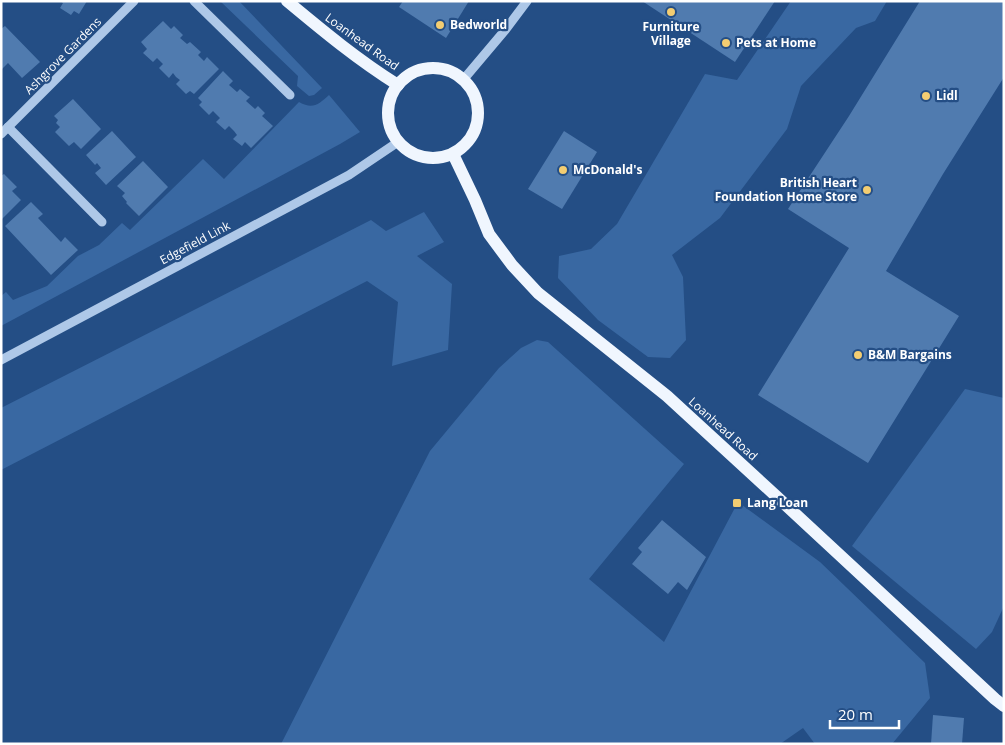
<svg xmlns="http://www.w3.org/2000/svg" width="1005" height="745" viewBox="0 0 1005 745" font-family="'Open Sans',sans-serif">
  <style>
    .green { fill: #3968a2 }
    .building { fill: #507baf }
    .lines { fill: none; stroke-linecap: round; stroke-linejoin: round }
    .minor { stroke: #aec8e8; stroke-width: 9 }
    .major { stroke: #f0f6fe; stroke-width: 12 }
    .poi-dot { fill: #f3cd72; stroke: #244e85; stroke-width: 2 }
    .labels { text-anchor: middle; stroke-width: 4.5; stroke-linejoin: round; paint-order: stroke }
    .poi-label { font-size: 12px; font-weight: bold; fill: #fff; stroke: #244e85; text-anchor: start }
    .street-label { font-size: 12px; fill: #fff; stroke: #244e85 }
  </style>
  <rect width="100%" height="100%" fill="#244e85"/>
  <g class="green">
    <path d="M 220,1 L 239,1 L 322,88 L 314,95 L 309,96 L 297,86 L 298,76 Z"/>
    <path d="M 791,1 L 887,1 L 875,21 L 856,28 L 801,86 L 787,129 L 720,218 L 672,255 L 683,277 L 686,340 L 670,358 L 648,357 L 598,320 L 558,278 L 559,256 L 591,249 L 617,224 L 705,74 L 737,80 Z"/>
    <path d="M 329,95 L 360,132 L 340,144 L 1,326 L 1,296 L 6,292 L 13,300 L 47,286 L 78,256 L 99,245 L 122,223 L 130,230 L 203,159 L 224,179 L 299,102 C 313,110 319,104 329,95 Z"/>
    <path d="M 424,212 L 444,242 L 417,256 L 452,284 L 448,350 L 392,366 L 398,302 L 367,281 L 1,470 L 1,408 L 371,220 L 386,231 Z"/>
    <path d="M 537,340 L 548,342 L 684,464 L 589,579 L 664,642 L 738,502 L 820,562 L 925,663 L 930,698 L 892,744 L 815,744 L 803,728 L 780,744 L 281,744 L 430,451 L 499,368 L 521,348 Z"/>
    <path d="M 965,389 L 1004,398 L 1004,606 L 992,632 L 976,649 L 852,546 Z"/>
  </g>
  <g class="building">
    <path d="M 60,1 L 87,1 L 79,14 L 74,11 L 71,15 L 60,8 L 63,3 Z"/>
    <path d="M 403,1 L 469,1 L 446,38 L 399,7 Z"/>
    <path d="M 642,1 L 775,1 L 735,62 Z"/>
    <path d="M 920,1 L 1004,1 L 1004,77 L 943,174 L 886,271 L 959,316 L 868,463 L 758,395 L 849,248 L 788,209 L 849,116 Z"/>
    <path d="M 163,21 L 171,29 L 174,26 L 183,35 L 180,38 L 187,44 L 190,42 L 201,52 L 198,55 L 204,61 L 207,57 L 219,69 L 194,94 L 190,91 L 186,94 L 176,84 L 180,80 L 176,77 L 173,73 L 169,78 L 159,68 L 163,64 L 157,58 L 153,62 L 143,53 L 147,49 L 141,42 Z"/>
    <path d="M 5,26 L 40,62 L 22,78 L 8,63 L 1,70 L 1,29 Z"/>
    <path d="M 223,71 L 233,81 L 229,85 L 237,92 L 240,89 L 248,96 L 250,97 L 246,101 L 255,109 L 258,106 L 265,113 L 262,116 L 273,126 L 251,148 L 245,142 L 242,146 L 233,139 L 237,135 L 234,131 L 229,126 L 225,130 L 216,122 L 220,118 L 213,111 L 209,115 L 199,105 L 202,102 L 198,98 Z"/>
    <path d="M 73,99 L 101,129 L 81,149 L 74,142 L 69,146 L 55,132 L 60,127 L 56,123 L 58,120 L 54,116 Z"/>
    <path d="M 112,131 L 136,157 L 106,185 L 95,173 L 101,168 L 97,163 L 95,165 L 86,155 Z"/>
    <path d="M 564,131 L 597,152 L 562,209 L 528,189 Z"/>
    <path d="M 143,161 L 168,187 L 139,216 L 126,203 L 127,202 L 122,196 L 125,193 L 117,186 Z"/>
    <path d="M 4,174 L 17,187 L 12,191 L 21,200 L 1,220 L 1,176 Z"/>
    <path d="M 31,202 L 43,214 L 38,218 L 61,242 L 65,237 L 78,250 L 51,275 L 5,226 Z"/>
    <path d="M 662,520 L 706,557 L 687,590 L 678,582 L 668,594 L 632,564 L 642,552 L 638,548 Z"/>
    <path d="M 933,715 L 964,718 L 962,744 L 931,744 Z"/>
  </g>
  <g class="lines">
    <g class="minor">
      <path d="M 194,1 L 290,95"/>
      <path d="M 463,80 L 506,29 L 527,1"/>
      <path d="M 8,127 L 102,222"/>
      <path d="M 1,134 L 134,1"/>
      <path d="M 1,360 L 349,175 L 398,142"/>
    </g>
    <g class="major">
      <path d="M 287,1 C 323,31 358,60 398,85"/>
      <circle cx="433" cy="113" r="45"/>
      <path d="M 453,154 L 475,200 L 489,234 L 512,265 L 538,293 L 667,396 L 776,496 L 995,699 L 1004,706"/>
    </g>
  </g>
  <g class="poi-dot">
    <circle cx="671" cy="12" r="5"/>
    <circle cx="440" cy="25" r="5"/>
    <circle cx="726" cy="43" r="5"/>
    <circle cx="926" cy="96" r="5"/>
    <circle cx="563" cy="170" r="5"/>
    <circle cx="867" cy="190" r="5"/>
    <circle cx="858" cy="355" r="5"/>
    <rect x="732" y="498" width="10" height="10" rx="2.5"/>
  </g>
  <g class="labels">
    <g class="poi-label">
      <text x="450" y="29">Bedworld</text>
      <text x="671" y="31" text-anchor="middle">Furniture<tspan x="671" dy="14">Village</tspan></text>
      <text x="736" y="47">Pets at Home</text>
      <text x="936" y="100">Lidl</text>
      <text x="573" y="174">McDonald's</text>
      <text x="857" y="187" text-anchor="end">British Heart<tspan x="857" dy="14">Foundation Home Store</tspan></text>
      <text x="868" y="359">B&amp;M Bargains</text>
      <text x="747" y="507">Lang Loan</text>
    </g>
    <g class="street-label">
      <text transform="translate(362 42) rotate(36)" y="4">Loanhead Road</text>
      <text transform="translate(63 56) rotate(-45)" y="4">Ashgrove Gardens</text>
      <text transform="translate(195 243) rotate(-28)" y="4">Edgefield Link</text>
      <text transform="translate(723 429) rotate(42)" y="4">Loanhead Road</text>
    </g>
  </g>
  <rect width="1005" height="745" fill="none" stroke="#ffffff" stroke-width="5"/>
  <path d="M830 720v8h69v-8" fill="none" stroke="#ffffff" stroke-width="2.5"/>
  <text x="838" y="720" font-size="15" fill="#ffffff" stroke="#244e85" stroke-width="4" paint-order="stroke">20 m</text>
</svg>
